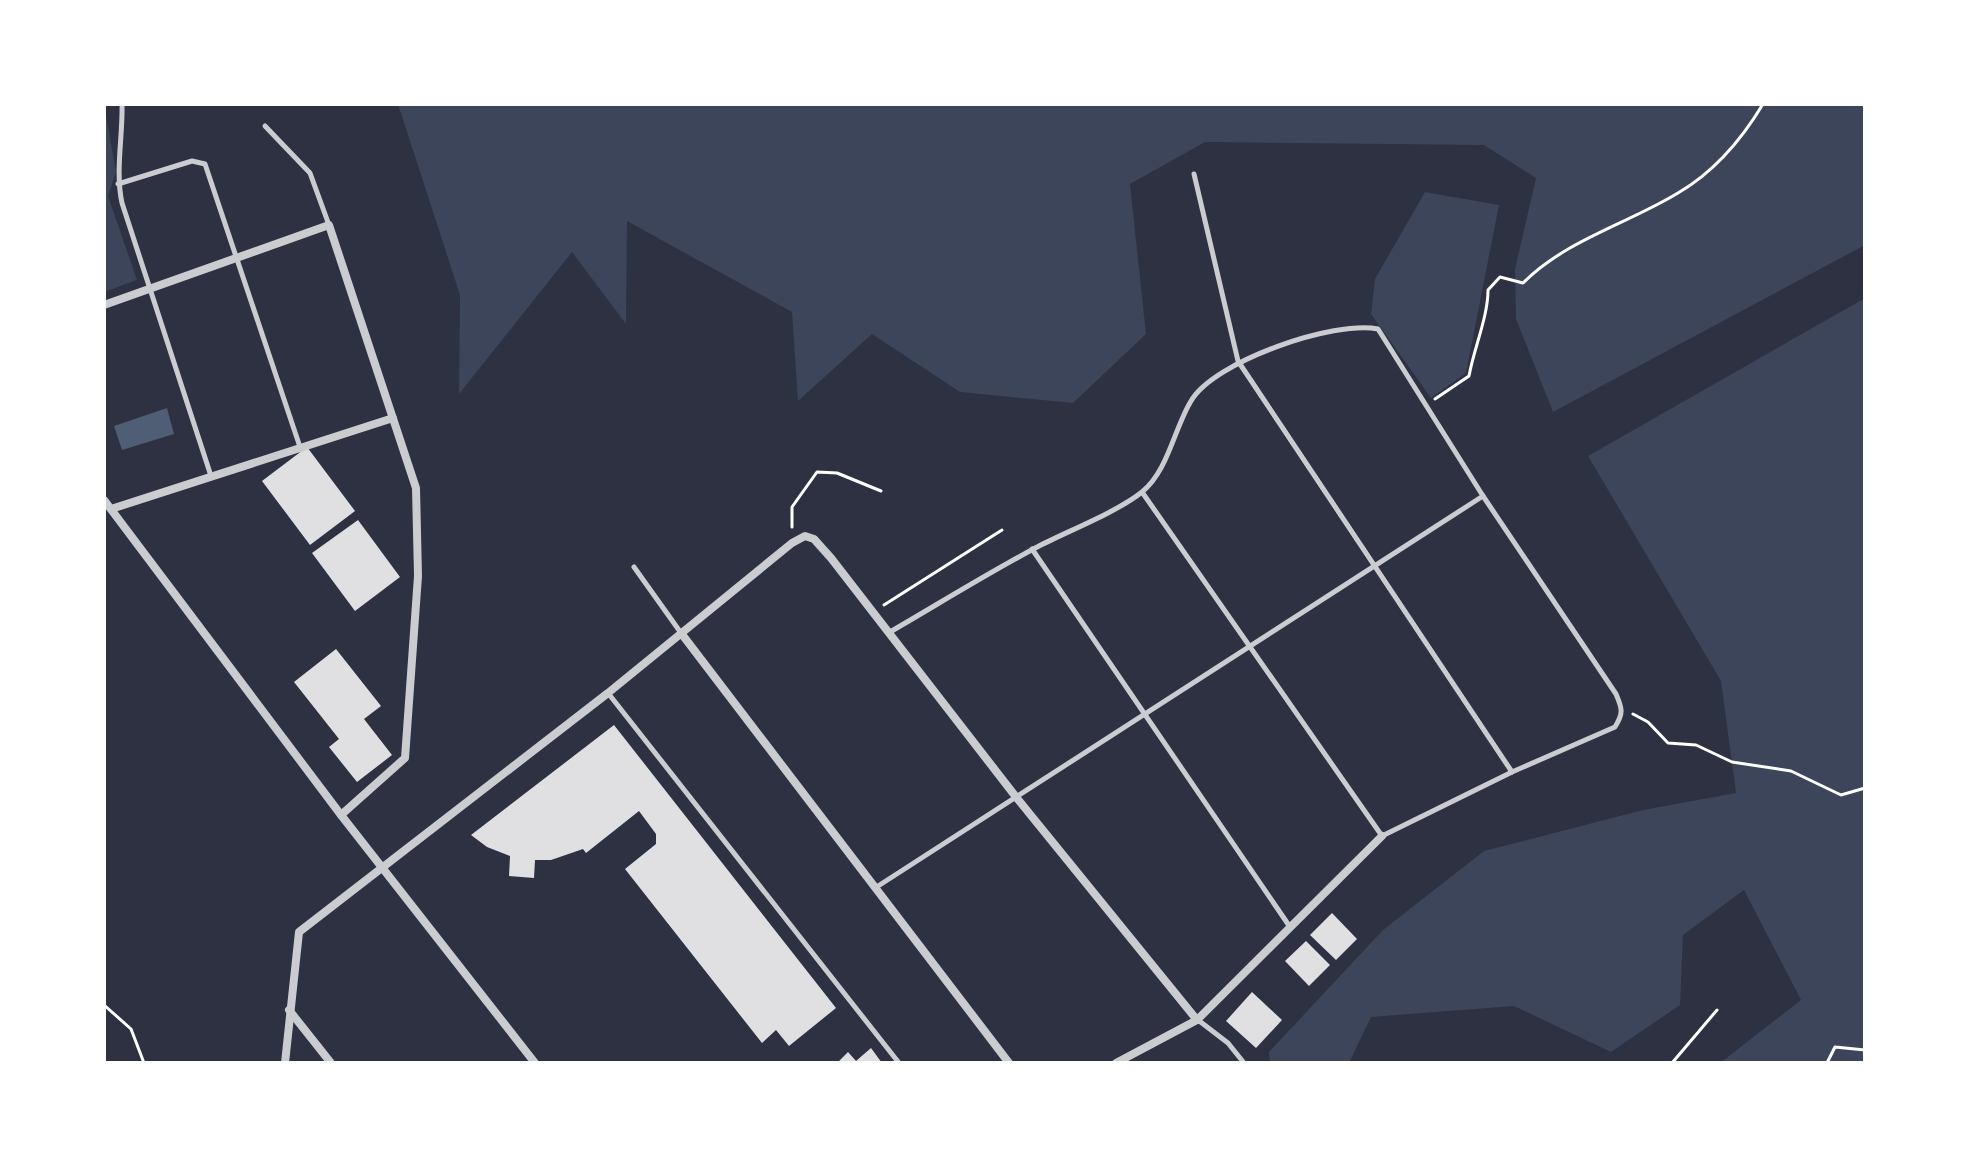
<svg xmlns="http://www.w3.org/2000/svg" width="1969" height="1167" viewBox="0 0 1969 1167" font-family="'Varela Round',sans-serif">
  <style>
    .green { fill: #3c4559 }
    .water { fill: #4f5d75 }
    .building { fill: #e0e0e3 }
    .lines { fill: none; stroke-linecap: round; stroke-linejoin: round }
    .path { stroke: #fff; stroke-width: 3 }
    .service { stroke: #caccd0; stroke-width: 5 }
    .minor { stroke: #caccd0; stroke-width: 8 }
  </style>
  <rect width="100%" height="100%" fill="#2d3142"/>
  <g class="green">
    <path d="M 104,104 L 116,172 L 108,196 L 137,280 L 104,292 Z"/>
    <path d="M 398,104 L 1865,104 L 1865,245 L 1553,412 L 1516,319 L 1515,269 L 1536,178 L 1484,145 L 1205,142 L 1130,184 L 1146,334 L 1073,403 L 960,392 L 872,334 L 798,401 L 792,312 L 627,221 L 626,324 L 572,252 L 459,394 L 460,295 Z"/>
    <path d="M 1425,192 L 1499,205 L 1466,373 L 1431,398 L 1371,314 L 1375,279 Z"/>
    <path d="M 1865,298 L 1865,1063 L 1720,1063 L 1801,1000 L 1744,890 L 1683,935 L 1680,1005 L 1611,1052 L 1514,1006 L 1371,1017 L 1349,1063 L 1270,1063 L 1269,1052 L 1383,930 L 1484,851 L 1643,810 L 1736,793 L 1721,681 L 1588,456 Z"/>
  </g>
  <path class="water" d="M 167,408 L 174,434 L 122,450 L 114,426 Z"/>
  <g class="building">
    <path d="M 307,447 L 355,511 L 310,545 L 262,481 Z"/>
    <path d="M 358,520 L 400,577 L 355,611 L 312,553 Z"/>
    <path d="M 336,649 L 381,706 L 364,719 L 392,755 L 357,782 L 329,747 L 339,739 L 294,682 Z"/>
    <path d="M 614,725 L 836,1008 L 789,1046 L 776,1030 L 762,1043 L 625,869 L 656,844 L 656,834 L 639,811 L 586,853 L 583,849 L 551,860 L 535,860 L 534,878 L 509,876 L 510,856 L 487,847 L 471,835 Z"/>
    <path d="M 1332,913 L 1357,939 L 1336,960 L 1310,935 Z"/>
    <path d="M 1306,941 L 1330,965 L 1309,986 L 1285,961 Z"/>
    <path d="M 1252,992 L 1282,1020 L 1256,1048 L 1226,1021 Z"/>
    <path d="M 871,1048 L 882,1063 L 837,1063 L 848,1052 L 856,1061 Z"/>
  </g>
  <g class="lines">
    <g class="path">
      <path d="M 1435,399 L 1469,376 C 1474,348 1488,317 1488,290 L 1500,277 L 1523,283 C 1566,240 1627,224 1678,193 C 1714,172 1742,139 1763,104"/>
      <path d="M 792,527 L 792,507 L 817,472 L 837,473 L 881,491"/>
      <path d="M 884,605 L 1002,530"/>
      <path d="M 1633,714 L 1648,722 L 1668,743 L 1696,745 L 1732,762 L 1791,771 L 1841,795 L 1865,788"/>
      <path d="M 104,1005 L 131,1029 L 144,1063"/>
      <path d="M 1672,1063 L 1717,1010"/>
      <path d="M 1827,1063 L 1835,1047 L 1865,1050"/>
    </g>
    <g class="service">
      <path d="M 122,104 C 123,136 115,171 122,203 L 211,476"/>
      <path d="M 265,126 L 310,173 L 329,225"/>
      <path d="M 1194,174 L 1238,361 L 1512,772"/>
      <path d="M 118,184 L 192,161 L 205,164 L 300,447"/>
      <path d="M 1032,549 L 1290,927"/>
      <path d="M 634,567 L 681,633"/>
      <path d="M 890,632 C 940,603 988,573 1039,546 C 1068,531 1117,512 1142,492 C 1168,471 1174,429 1191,401 C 1214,361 1335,320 1378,329 L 1483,496 L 1616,694 C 1622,708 1624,713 1615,727 L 1512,772 L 1382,836 L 1142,492"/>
      <path d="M 608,693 L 899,1063"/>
      <path d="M 875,888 L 1483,496"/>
      <path d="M 1198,1020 L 1228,1043 L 1244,1063"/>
    </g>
    <g class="minor">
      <path d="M 104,305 L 329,225 L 416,488 L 418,576 L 405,758 L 341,815"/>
      <path d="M 104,500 L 341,815 L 535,1063"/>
      <path d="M 111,509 L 393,418"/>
      <path d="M 681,633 L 1009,1063"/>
      <path d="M 289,1010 L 331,1063"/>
      <path d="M 285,1063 L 299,932 L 608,693 L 792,543 L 805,536 L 814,539 L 831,558 L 1016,797 L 1197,1020"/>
      <path d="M 1116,1063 L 1197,1020 L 1382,836"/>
    </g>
  </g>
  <rect width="1969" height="1167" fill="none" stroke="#ffffff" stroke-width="212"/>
</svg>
